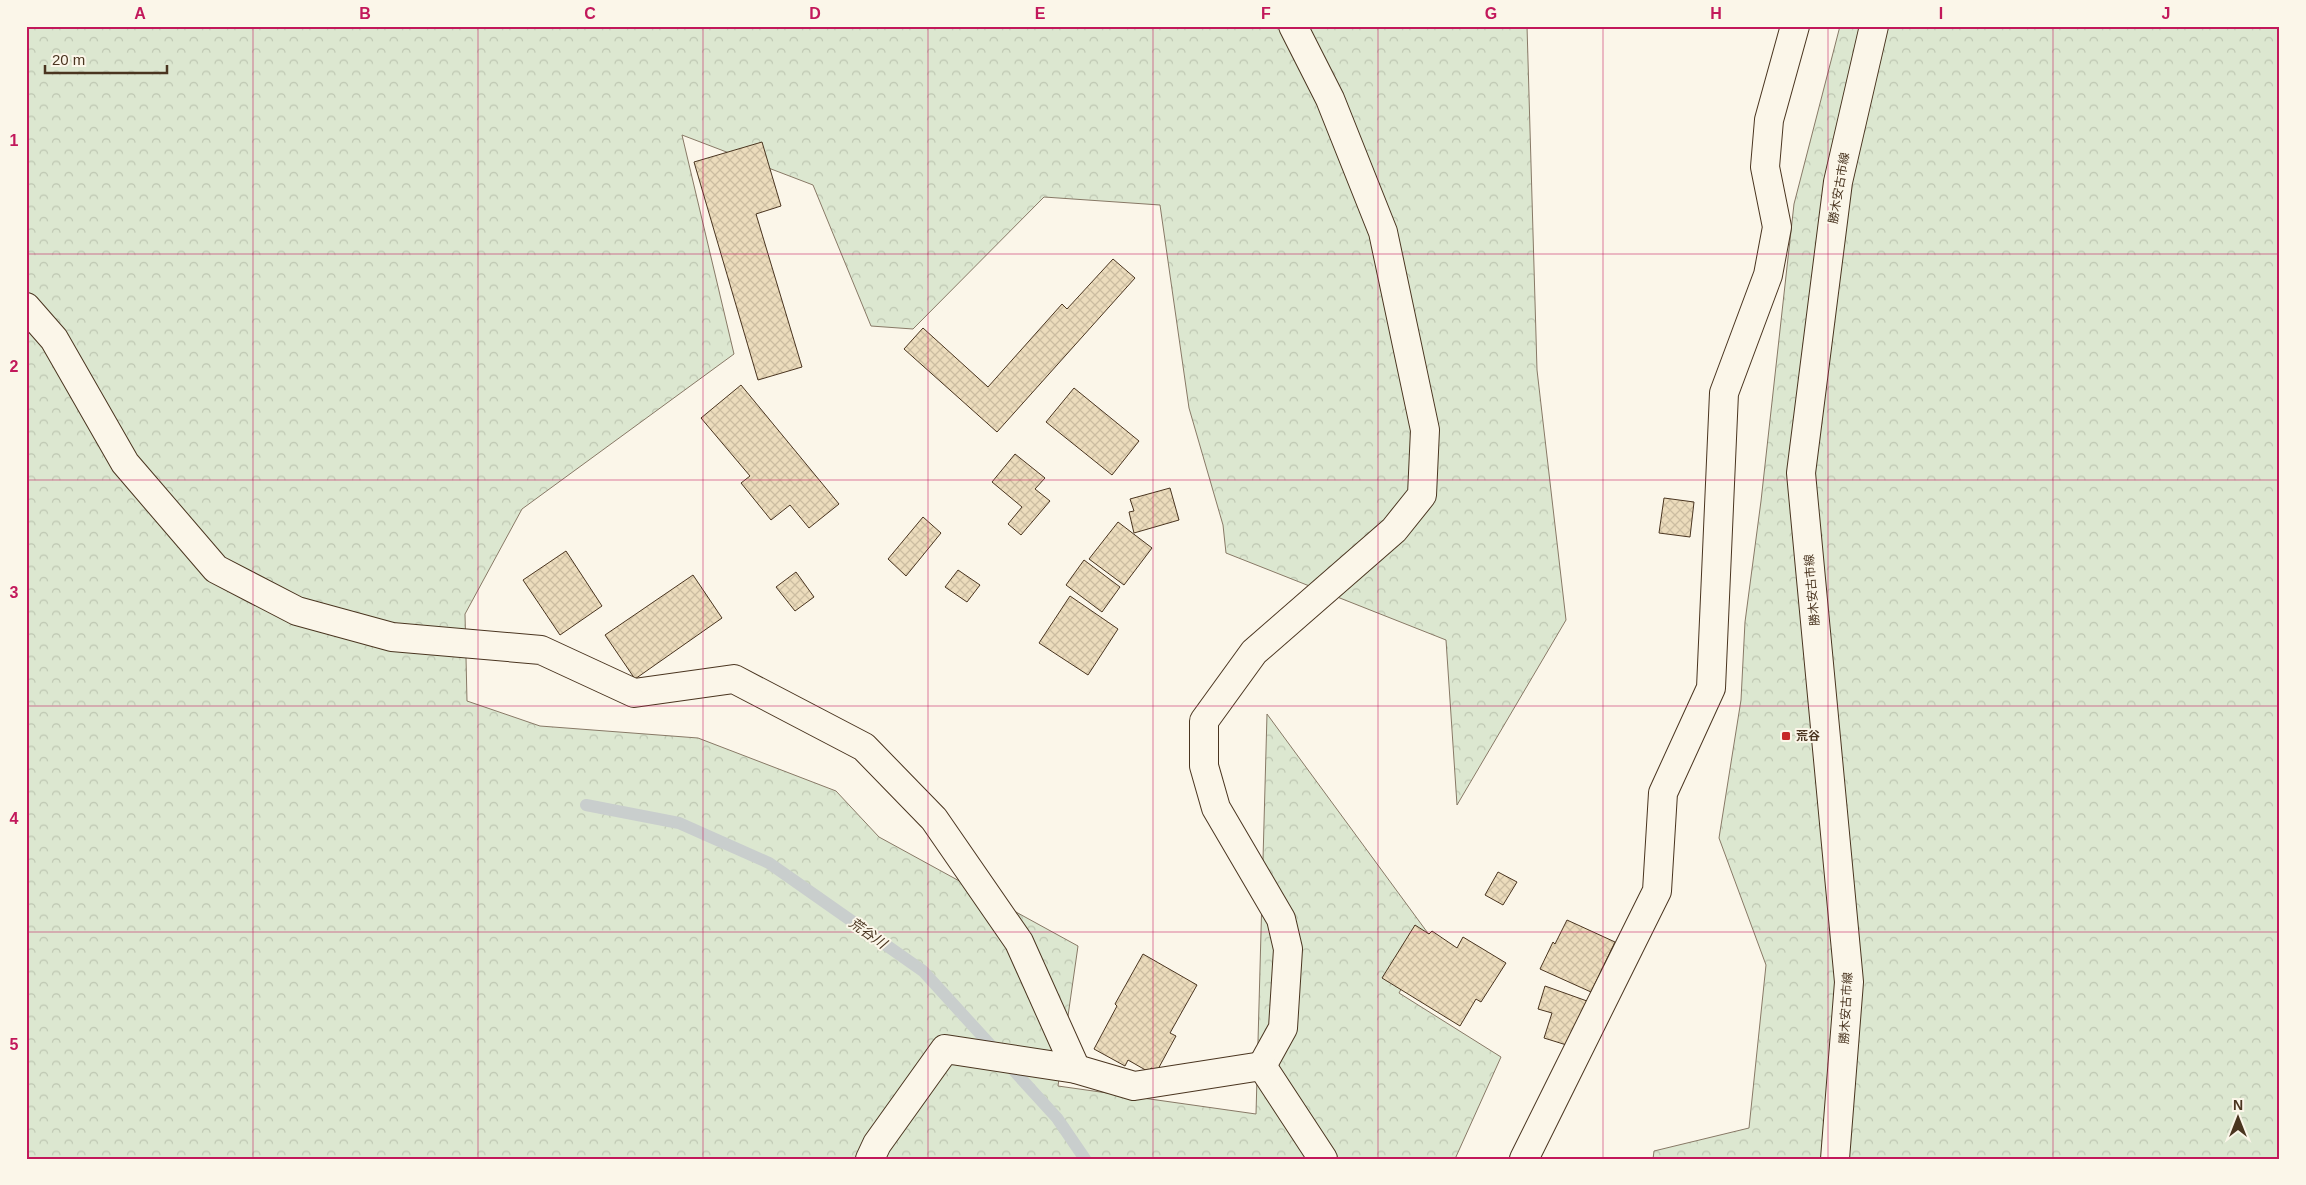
<svg xmlns="http://www.w3.org/2000/svg" width="2306" height="1185" viewBox="0 0 2306 1185" font-family="Helvetica,'Noto Sans JP',sans-serif">
  <style>
    .forest { fill: url(#forest-crowns); stroke: #887966 }
    .lines { fill: none; stroke-linecap: round; stroke-linejoin: round }
    .stream { stroke: #c9cecd; stroke-width: 12 }
    .building { fill: url(#building-cross-hatch); stroke: #4a3520 }
    .minor-casing { stroke: #4a3520; stroke-width: 30 }
    .major-casing { stroke: #4a3520; stroke-width: 30 }
    .minor { stroke: #fbf6e9; stroke-width: 28 }
    .major { stroke: #fbf6e9; stroke-width: 28 }
    .grid { fill: none; stroke: #c2185b; stroke-width: 1; stroke-opacity: 0.55 }
    .poi-dot { fill: #c62828; stroke: #fbf6e9; stroke-width: 2 }
    .labels { text-anchor: middle; stroke-width: 4; stroke-linejoin: round; paint-order: stroke }
    .street-label { font-size: 12px; fill: #4a3520; stroke: #fbf6e9 }
    .poi-label { font-size: 12px; font-weight: bold; fill: #4a3520; stroke: #fbf6e9; text-anchor: start }
    .water-label { font-size: 14px; font-style: italic; fill: #4a3520; stroke: #fbf6e9 }
    .neatline { fill: none; stroke: #c2185b; stroke-width: 2 }
    .grid-label { font-size: 16px; text-anchor: middle; font-weight: bold; fill: #c2185b }
  </style>
  <defs>
    <pattern id="forest-crowns" width="20" height="18" patternUnits="userSpaceOnUse" patternTransform="scale(1.25)"><rect width="20" height="18" fill="#dce7d0"/><path d="M2 6a3 3 0 1 1 6 0M12 15a3 3 0 1 1 6 0" fill="none" stroke="#bec7b2"/></pattern>
    <pattern id="building-cross-hatch" width="8" height="8" patternUnits="userSpaceOnUse" patternTransform="scale(1.25)"><rect width="8" height="8" fill="#ecdcbc"/><path d="M0 0l8 8M0 8l8-8" fill="none" stroke="#ccbda1"/></pattern>
  </defs>
  <rect width="100%" height="100%" fill="#fbf6e9"/>
  <g class="forest">
    <path d="M 26,26 L 1527,26 L 1537,370 L 1566,620 L 1457,805 L 1446,640 L 1226,553 L 1223,525 L 1189,408 L 1160,205 L 1044,197 L 913,329 L 871,326 L 813,185 L 682,135 L 734,354 L 522,509 L 465,614 L 467,701 L 540,726 L 698,738 L 836,791 L 879,837 L 1078,946 L 1058,1086 L 1256,1114 L 1267,714 L 1430,936 L 1399,993 L 1501,1057 L 1455,1159 L 26,1159 Z"/>
    <path d="M 1840,26 L 2280,26 L 2280,1159 L 1653,1159 L 1654,1151 L 1749,1128 L 1766,965 L 1719,838 L 1741,700 L 1745,622 L 1761,501 L 1794,204 Z"/>
  </g>
  <g class="lines">
    <path class="stream" d="M 586,805 L 679,823 L 769,863 L 923,971 L 1057,1118 L 1085,1159"/>
  </g>
  <g class="building">
    <path d="M 762,142 L 781,206 L 756,214 L 802,367 L 758,380 L 694,162 Z"/>
    <path d="M 1113,259 L 1135,278 L 997,432 L 904,349 L 923,328 L 988,387 L 1062,304 L 1067,309 Z"/>
    <path d="M 741,385 L 839,504 L 809,528 L 790,505 L 771,520 L 741,483 L 750,476 L 701,418 Z"/>
    <path d="M 1074,388 L 1139,441 L 1112,475 L 1046,422 Z"/>
    <path d="M 1015,454 L 1045,478 L 1035,489 L 1050,501 L 1021,535 L 1008,524 L 1022,507 L 992,482 Z"/>
    <path d="M 1170,488 L 1179,520 L 1134,533 L 1129,512 L 1134,511 L 1130,499 Z"/>
    <path d="M 1664,498 L 1694,502 L 1690,537 L 1659,533 Z"/>
    <path d="M 923,517 L 941,533 L 906,576 L 888,559 Z"/>
    <path d="M 1118,522 L 1152,548 L 1124,585 L 1089,559 Z"/>
    <path d="M 566,551 L 602,606 L 560,635 L 523,580 Z"/>
    <path d="M 1084,560 L 1120,587 L 1102,612 L 1066,585 Z"/>
    <path d="M 958,570 L 980,585 L 967,602 L 945,587 Z"/>
    <path d="M 796,572 L 814,597 L 795,611 L 776,587 Z"/>
    <path d="M 693,575 L 722,618 L 635,679 L 605,635 Z"/>
    <path d="M 1070,596 L 1118,629 L 1088,675 L 1039,643 Z"/>
    <path d="M 1498,872 L 1517,882 L 1503,905 L 1485,895 Z"/>
    <path d="M 1567,920 L 1615,942 L 1591,992 L 1540,969 L 1553,942 L 1555,944 Z"/>
    <path d="M 1415,925 L 1429,934 L 1432,931 L 1457,948 L 1463,937 L 1506,963 L 1481,1002 L 1476,999 L 1460,1026 L 1382,978 Z"/>
    <path d="M 1143,954 L 1197,985 L 1170,1033 L 1176,1036 L 1157,1071 L 1151,1068 L 1149,1072 L 1128,1060 L 1125,1066 L 1094,1049 L 1117,1006 L 1115,1004 Z"/>
    <path d="M 1545,986 L 1587,1001 L 1573,1047 L 1544,1038 L 1552,1013 L 1538,1009 Z"/>
  </g>
  <g class="lines">
    <g class="minor-casing">
      <g id="minor">
        <path d="M 26,307 L 54,339 L 125,463 L 216,569 L 297,611 L 392,637 L 541,650 L 634,693 L 734,679 L 864,747 L 934,819 L 1019,942 L 1076,1069"/>
        <path d="M 1262,1066 L 1283,1028 L 1288,949 L 1281,919 L 1216,808 L 1204,766 L 1204,721 L 1254,652 L 1394,530 L 1422,495 L 1425,430 L 1383,232 L 1330,99 L 1293,26"/>
        <path d="M 1262,1066 L 1323,1159"/>
        <path d="M 870,1159 L 877,1144 L 945,1049 L 1076,1069 L 1134,1086 L 1262,1066"/>
        <path d="M 1524,1159 L 1657,891 L 1663,793 L 1711,688 L 1724,393 L 1768,275 L 1777,227 L 1765,167 L 1769,120 L 1795,26"/>
      </g>
    </g>
    <g class="major-casing">
      <path id="major" d="M 1835,1159 L 1849,982 L 1801,473 L 1838,182 L 1874,26"/>
    </g>
    <use href="#minor" class="minor"/>
    <use href="#major" class="major"/>
  </g>
  <path class="grid" d="M 253,26 L 253,1159M 478,26 L 478,1159M 703,26 L 703,1159M 928,26 L 928,1159M 1153,26 L 1153,1159M 1378,26 L 1378,1159M 1603,26 L 1603,1159M 1828,26 L 1828,1159M 2053,26 L 2053,1159M 26,254 L 2280,254M 26,480 L 2280,480M 26,706 L 2280,706M 26,932 L 2280,932"/>
  <rect class="poi-dot" x="1781" y="731" width="10" height="10" rx="2.5"/>
  <g class="labels">
    <g class="street-label">
      <text transform="translate(1839 188) rotate(-80)" y="4">勝木安古市線</text>
      <text transform="translate(1812 590) rotate(-95)" y="4">勝木安古市線</text>
      <text transform="translate(1846 1008) rotate(-87)" y="4">勝木安古市線</text>
    </g>
    <g class="poi-label">
      <text x="1796" y="740">荒谷</text>
    </g>
    <g class="water-label">
      <text transform="translate(868 933) rotate(35)" y="5">荒谷川</text>
    </g>
  </g>
  <rect width="2306" height="1185" fill="none" stroke="#fbf6e9" stroke-width="55"/>
  <g transform="translate(2238 1118)" stroke="#fbf6e9" stroke-width="4" paint-order="stroke">
  <path d="M0-4L9 19L0 12L-9 19Z" fill="#4a3520"/>
  <text y="-8" font-size="14" font-weight="bold" text-anchor="middle" fill="#4a3520">N</text>
  </g>
  <path d="M45 65v8h122v-8" fill="none" stroke="#4a3520" stroke-width="2.5"/>
  <text x="52" y="65" font-size="15" fill="#4a3520" stroke="#fbf6e9" stroke-width="4" paint-order="stroke">20 m</text>
  <rect x="28" y="28" width="2250" height="1130" class="neatline"/>
  <g class="grid-label">
    <text x="140" y="19">A</text>
    <text x="365" y="19">B</text>
    <text x="590" y="19">C</text>
    <text x="815" y="19">D</text>
    <text x="1040" y="19">E</text>
    <text x="1266" y="19">F</text>
    <text x="1491" y="19">G</text>
    <text x="1716" y="19">H</text>
    <text x="1941" y="19">I</text>
    <text x="2166" y="19">J</text>
    <text x="14" y="146">1</text>
    <text x="14" y="372">2</text>
    <text x="14" y="598">3</text>
    <text x="14" y="824">4</text>
    <text x="14" y="1050">5</text>
  </g>
</svg>
